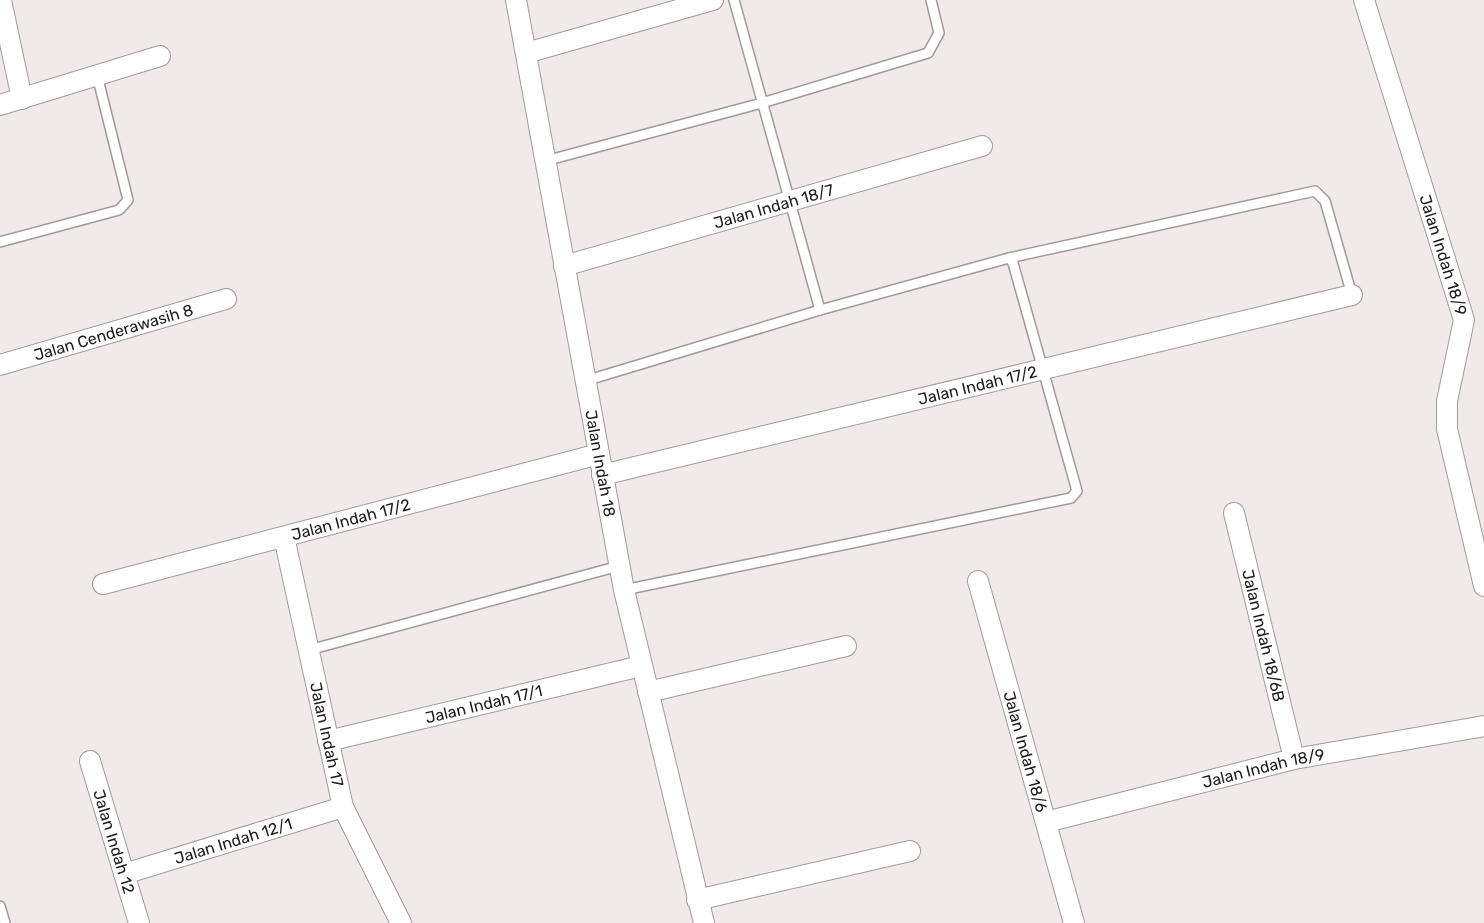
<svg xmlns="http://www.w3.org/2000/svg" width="1484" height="923" viewBox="0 0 1484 923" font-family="Rubik,sans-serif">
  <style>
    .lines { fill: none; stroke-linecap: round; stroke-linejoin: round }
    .service-casing { stroke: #a09a99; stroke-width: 12 }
    .minor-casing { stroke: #a09a99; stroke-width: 22 }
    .service { stroke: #fff; stroke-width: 9 }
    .minor { stroke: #fff; stroke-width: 20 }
    .labels { text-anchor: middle; stroke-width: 5; stroke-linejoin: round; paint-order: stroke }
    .street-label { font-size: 16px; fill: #1d1a1a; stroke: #fff7f7 }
  </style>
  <rect width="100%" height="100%" fill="#f1eaea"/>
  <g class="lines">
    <g class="service-casing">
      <g id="service">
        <path d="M 734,0 L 820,310"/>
        <path d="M 545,161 L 762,103 L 928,53 L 939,33 L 931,0"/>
        <path d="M 0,242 L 119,210 L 128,200 L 97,75"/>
        <path d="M 585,381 L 820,310 L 1009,258 L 1315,191 L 1325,201 L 1352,295"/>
        <path d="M 624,590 L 1071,498 L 1077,491 L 1013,263 L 1009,258"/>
        <path d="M 309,650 L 619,566"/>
        <path d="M 0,906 L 5,923"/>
      </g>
    </g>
    <g class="minor-casing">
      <g id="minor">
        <path d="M 1,0 L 22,99"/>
        <path id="s1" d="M 516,0 L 624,590 L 704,923"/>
        <path id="s2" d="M 1364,0 L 1464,320 L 1447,401 L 1447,429 L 1484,586"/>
        <path d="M 526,53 L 713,0"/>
        <path d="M 0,105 L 160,56"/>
        <path id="s3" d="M 564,266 L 982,146"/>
        <path id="s4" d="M 0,365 L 226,299"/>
        <path id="s5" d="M 602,475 L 1352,295"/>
        <path id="s6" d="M 1234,513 L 1294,759"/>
        <path id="s7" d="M 284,537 L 343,807 L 401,923"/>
        <path id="s8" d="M 978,581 L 1074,923"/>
        <path id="s9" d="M 103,584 L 599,454"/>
        <path d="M 648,692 L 846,646"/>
        <path id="s10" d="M 328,741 L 641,666"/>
        <path id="s11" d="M 90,761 L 139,923"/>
        <path id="s12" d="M 1046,822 L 1294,759 L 1484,726"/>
        <path id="s13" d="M 124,874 L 343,807"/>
        <path d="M 697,900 L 910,851"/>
      </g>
    </g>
    <use href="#service" class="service"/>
    <use href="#minor" class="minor"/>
  </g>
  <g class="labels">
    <g class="street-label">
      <text dy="6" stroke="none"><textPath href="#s3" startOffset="218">Jalan Indah 18/7</textPath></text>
      <text dy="6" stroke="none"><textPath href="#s2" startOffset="267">Jalan Indah 18/9</textPath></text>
      <text dy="6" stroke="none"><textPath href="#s4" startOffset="118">Jalan Cenderawasih 8</textPath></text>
      <text dy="6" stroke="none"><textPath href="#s5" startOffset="386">Jalan Indah 17/2</textPath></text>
      <text dy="6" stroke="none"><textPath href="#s1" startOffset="471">Jalan Indah 18</textPath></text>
      <text dy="6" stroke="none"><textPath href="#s9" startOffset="256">Jalan Indah 17/2</textPath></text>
      <text dy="6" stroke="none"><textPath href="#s6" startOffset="126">Jalan Indah 18/6B</textPath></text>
      <text dy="6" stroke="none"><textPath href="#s10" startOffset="160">Jalan Indah 17/1</textPath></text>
      <text dy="6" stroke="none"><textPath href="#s7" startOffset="202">Jalan Indah 17</textPath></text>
      <text dy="6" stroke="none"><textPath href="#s8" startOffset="177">Jalan Indah 18/6</textPath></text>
      <text dy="6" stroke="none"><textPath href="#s12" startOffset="224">Jalan Indah 18/9</textPath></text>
      <text dy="6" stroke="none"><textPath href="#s13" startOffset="114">Jalan Indah 12/1</textPath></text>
      <text dy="6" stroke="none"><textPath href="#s11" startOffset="84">Jalan Indah 12</textPath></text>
    </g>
  </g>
</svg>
